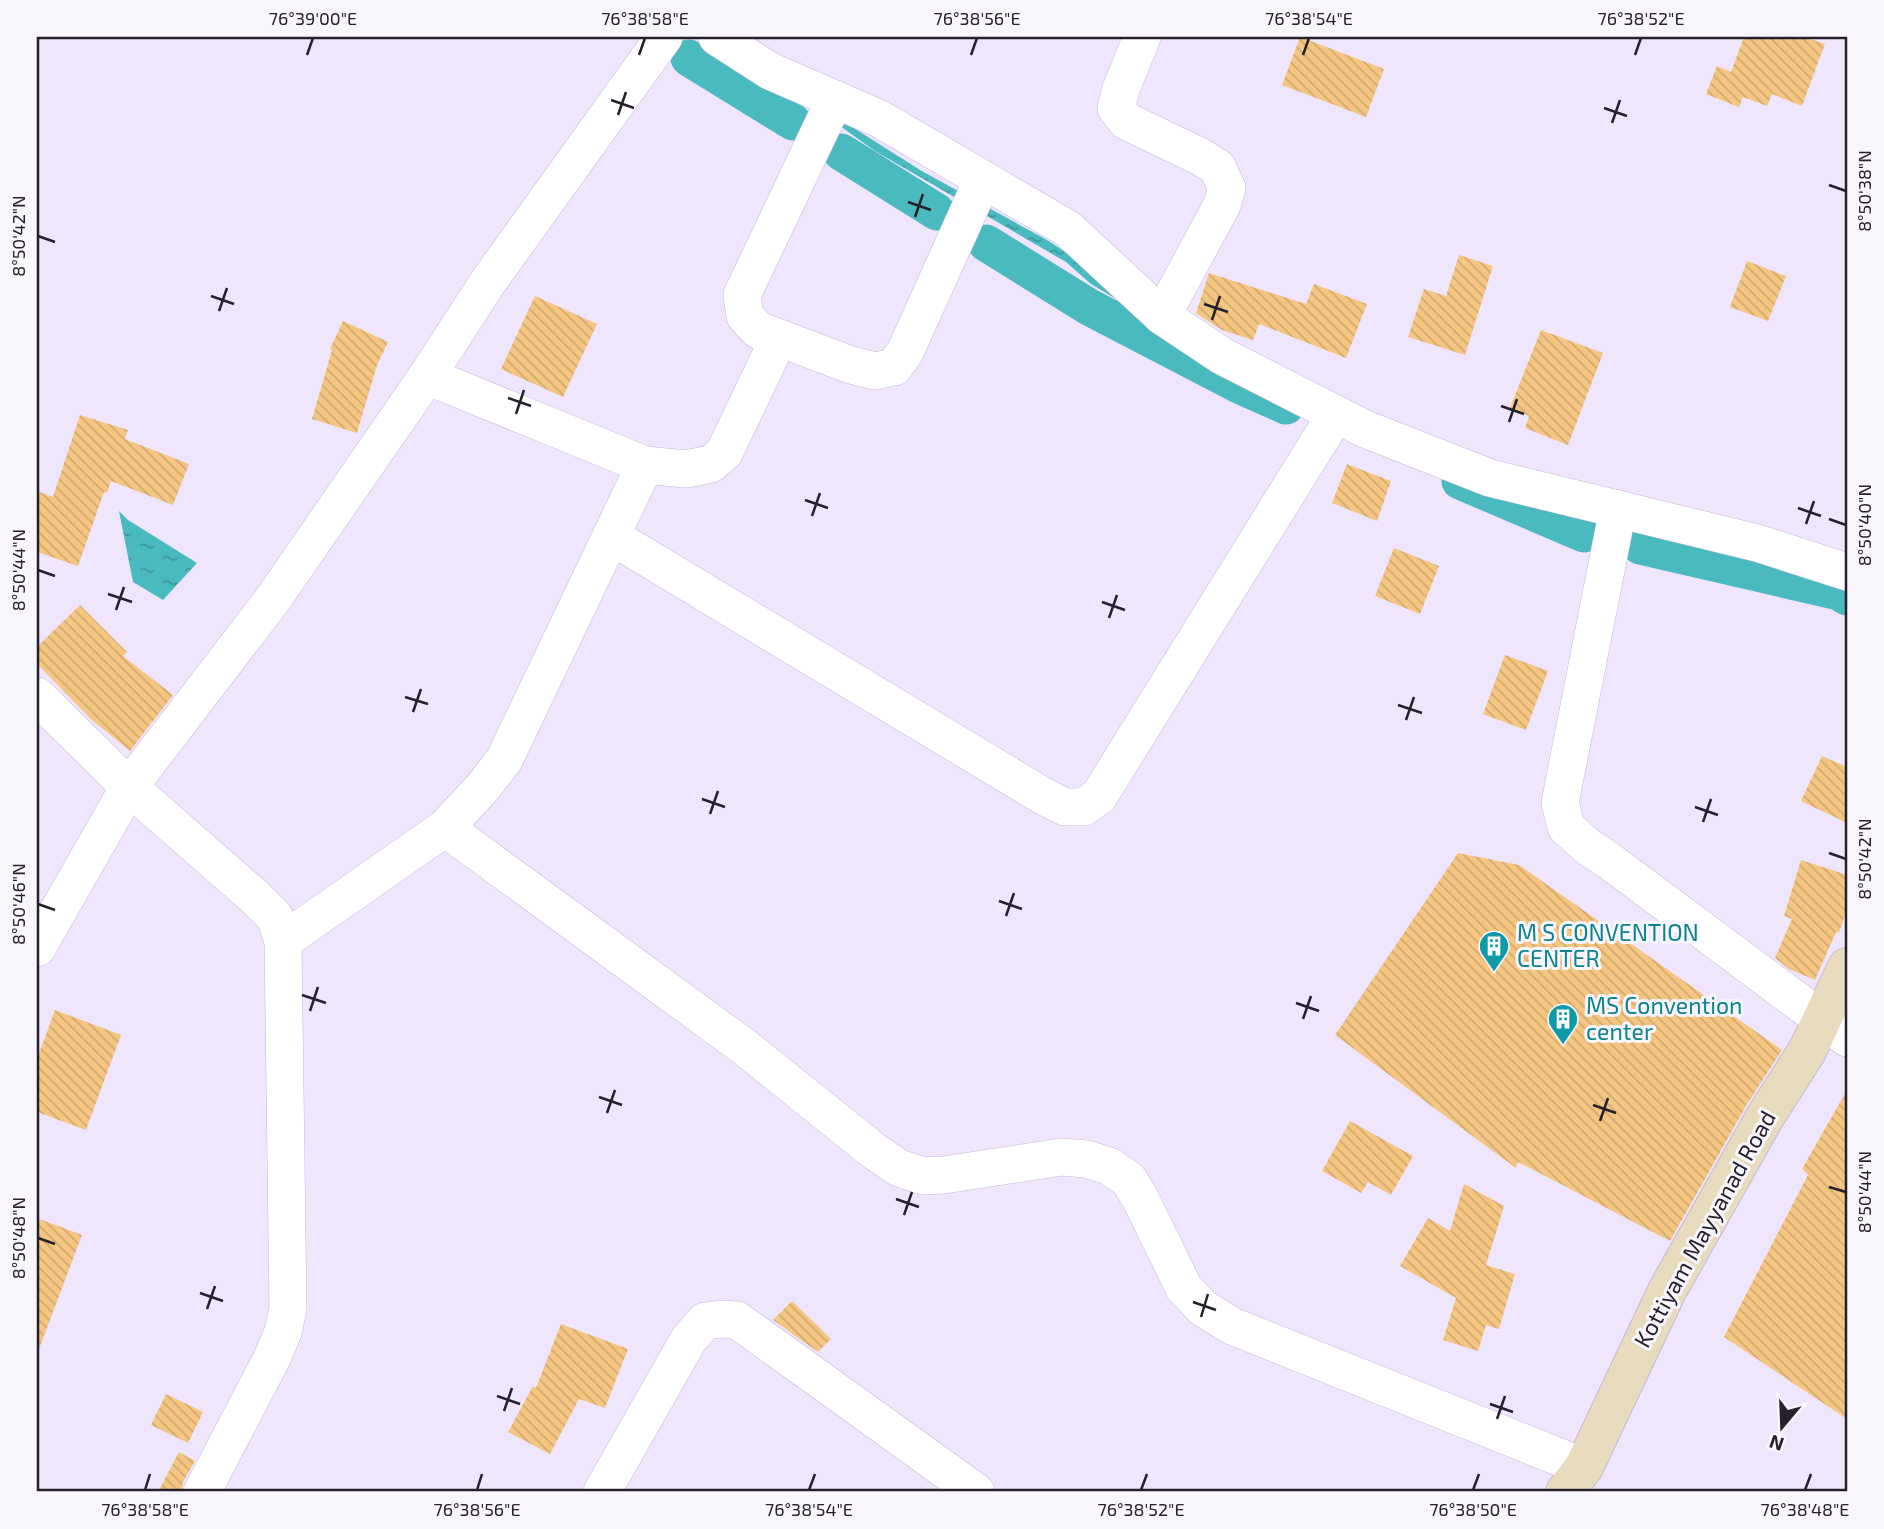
<svg xmlns="http://www.w3.org/2000/svg" width="1884" height="1529" viewBox="0 0 1884 1529" font-family="'Exo 2',sans-serif">
  <style>
    .water { fill: url(#water-ripples) }
    .lines { fill: none; stroke-linecap: round; stroke-linejoin: round }
    .canal { stroke: #49babf; stroke-width: 37 }
    .building { fill: url(#building-back-hatch) }
    .street-casing { stroke: #c4b8d6; stroke-width: 38 }
    .secondary-casing { stroke: #c4b8d6; stroke-width: 40 }
    .street { stroke: #fff; stroke-width: 37 }
    .secondary { stroke: #e8dbbd; stroke-width: 38 }
    .ticks { fill: none; stroke: #25202b; stroke-width: 2.5 }
    .labels { text-anchor: middle; stroke-width: 6; stroke-linejoin: round; paint-order: stroke }
    .culture-label { font-size: 23px; fill: #0d838f; stroke: #f8f6fc; text-anchor: start }
    .street-label { font-size: 23px; fill: #25202b; stroke: #f8f6fc }
    .neatline { fill: none; stroke: #25202b; stroke-width: 2.5 }
    .ticks-label { font-size: 18px; text-anchor: middle; fill: #25202b }
  </style>
  <defs>
    <pattern id="water-ripples" width="26" height="14" patternUnits="userSpaceOnUse" patternTransform="scale(1.75)"><rect width="26" height="14" fill="#49babf"/><path d="M2 4q2-2 4 0t4 0M15 11q2-2 4 0t4 0" fill="none" stroke="#3d979b"/></pattern>
    <pattern id="building-back-hatch" width="6" height="6" patternUnits="userSpaceOnUse" patternTransform="scale(1.75)"><rect width="6" height="6" fill="#f4c681"/><path d="M-1 5l2 2M0 0l6 6M5-1l2 2" fill="none" stroke="#d1aa70"/></pattern>
  </defs>
  <rect width="100%" height="100%" fill="#efe5fd"/>
  <g class="water">
    <path d="M 794,93 L 838,118 L 920,170 L 1047,240 L 1082,263 L 1157,323 L 1091,284 L 1066,262 L 875,151 Z"/>
    <path d="M 119,511 L 128,520 L 197,563 L 163,600 L 133,582 Z"/>
  </g>
  <g class="lines">
    <g class="canal">
      <path d="M 689,58 L 793,122"/>
      <path d="M 841,152 L 937,212"/>
      <path d="M 986,243 L 1089,307 L 1239,385 L 1286,406"/>
      <path d="M 1460,481 L 1584,534"/>
      <path d="M 1640,546 L 1839,592 L 1847,597"/>
    </g>
  </g>
  <g class="building">
    <path d="M 1300,37 L 1384,69 L 1366,117 L 1282,85 Z"/>
    <path d="M 1744,37 L 1804,37 L 1825,44 L 1802,106 L 1772,94 L 1767,106 L 1743,97 L 1739,107 L 1706,94 L 1717,66 L 1731,72 Z"/>
    <path d="M 1459,255 L 1493,266 L 1465,355 L 1408,337 L 1424,289 L 1446,296 Z"/>
    <path d="M 1747,261 L 1786,276 L 1768,321 L 1730,307 Z"/>
    <path d="M 1209,273 L 1306,304 L 1314,284 L 1367,304 L 1346,358 L 1259,324 L 1253,340 L 1222,330 L 1196,313 Z"/>
    <path d="M 535,296 L 597,324 L 563,397 L 501,369 Z"/>
    <path d="M 343,321 L 388,342 L 377,365 L 357,433 L 312,419 L 332,350 L 330,349 Z"/>
    <path d="M 1541,330 L 1603,353 L 1568,445 L 1525,428 L 1529,416 L 1510,408 Z"/>
    <path d="M 80,415 L 128,430 L 125,439 L 189,464 L 173,505 L 111,481 L 107,493 L 104,492 L 78,566 L 37,552 L 37,491 L 53,497 Z"/>
    <path d="M 1347,464 L 1391,481 L 1377,521 L 1332,503 Z"/>
    <path d="M 1394,548 L 1439,566 L 1420,614 L 1375,596 Z"/>
    <path d="M 80,605 L 127,652 L 123,656 L 173,695 L 130,751 L 92,720 L 37,664 L 37,647 Z"/>
    <path d="M 1505,655 L 1548,671 L 1526,730 L 1483,714 Z"/>
    <path d="M 1822,756 L 1847,767 L 1847,823 L 1801,801 Z"/>
    <path d="M 1458,853 L 1519,865 L 1782,1050 L 1746,1106 L 1670,1241 L 1518,1162 L 1516,1168 L 1335,1035 Z"/>
    <path d="M 1801,860 L 1847,875 L 1847,909 L 1839,933 L 1836,932 L 1815,980 L 1789,969 L 1775,958 L 1792,919 L 1784,916 Z"/>
    <path d="M 55,1010 L 121,1035 L 86,1130 L 37,1112 L 37,1059 Z"/>
    <path d="M 1847,1090 L 1847,1419 L 1724,1337 L 1808,1175 L 1802,1169 Z"/>
    <path d="M 1350,1121 L 1413,1156 L 1391,1195 L 1368,1182 L 1361,1193 L 1322,1171 Z"/>
    <path d="M 1464,1184 L 1504,1206 L 1486,1265 L 1515,1274 L 1499,1329 L 1486,1325 L 1478,1351 L 1443,1340 L 1456,1298 L 1400,1266 L 1428,1218 L 1450,1231 Z"/>
    <path d="M 37,1218 L 82,1235 L 39,1349 L 37,1348 Z"/>
    <path d="M 792,1301 L 831,1339 L 818,1352 L 773,1320 Z"/>
    <path d="M 561,1324 L 628,1349 L 605,1408 L 579,1399 L 550,1454 L 508,1432 L 533,1386 L 536,1388 Z"/>
    <path d="M 166,1394 L 203,1412 L 188,1443 L 151,1425 Z"/>
    <path d="M 179,1452 L 195,1461 L 183,1482 L 181,1492 L 158,1492 Z"/>
  </g>
  <g class="lines">
    <g class="street-casing">
      <g id="street">
        <path d="M 717,37 L 770,71 L 880,119 L 1068,229 L 1162,316 L 1222,356 L 1365,429 L 1490,478 L 1757,543 L 1847,572"/>
        <path d="M 1142,37 L 1121,89 L 1116,108 L 1126,121 L 1199,156 L 1217,167 L 1227,188 L 1222,205 L 1162,316"/>
        <path d="M 835,99 L 742,295 L 745,316 L 758,330 L 851,365 L 875,371 L 894,367 L 905,352 L 983,179"/>
        <path d="M 427,376 L 645,465 L 686,469 L 711,464 L 724,453 L 779,338"/>
        <path d="M 1618,509 L 1560,803 L 1566,827 L 1587,846 L 1608,860 L 1847,1038"/>
        <path d="M 611,536 L 1043,796 L 1065,807 L 1084,807 L 1099,796 L 1336,414"/>
        <path d="M 37,696 L 129,787 L 256,898 L 275,917 L 283,941 L 288,1309 L 283,1332 L 272,1358 L 202,1492"/>
        <path d="M 445,828 L 743,1046 L 874,1151 L 899,1168 L 923,1176 L 944,1175 L 1061,1157 L 1086,1159 L 1109,1166 L 1129,1180 L 1140,1198 L 1184,1288 L 1203,1308 L 1232,1326 L 1584,1467"/>
        <path d="M 283,941 L 445,828 L 483,787 L 504,760 L 645,465"/>
        <path d="M 37,948 L 129,787 L 273,599 L 427,376 L 488,282 L 664,37"/>
        <path d="M 602,1492 L 689,1339 L 705,1321 L 722,1319 L 737,1320 L 976,1492"/>
      </g>
    </g>
    <g class="secondary-casing">
      <path id="secondary" d="M 1565,1492 L 1584,1467 L 1667,1291 L 1765,1117 L 1807,1051 L 1847,967"/>
    </g>
    <use href="#street" class="street"/>
    <use href="#secondary" class="secondary"/>
  </g>
  <path class="ticks" d="M 307,55 L 313,38M 639,55 L 645,38M 971,55 L 977,38M 1303,55 L 1309,38M 1635,55 L 1641,38M 611,100 L 634,108M 1604,108 L 1627,116M 618,115 L 626,92M 1612,123 L 1620,100M 1829,185 L 1846,191M 908,202 L 931,210M 915,217 L 923,194M 38,236 L 55,242M 211,296 L 234,304M 1204,304 L 1228,312M 219,311 L 227,288M 1212,320 L 1220,296M 508,398 L 531,406M 1501,406 L 1524,414M 516,414 L 524,390M 1509,422 L 1517,399M 805,500 L 828,508M 1798,508 L 1821,516M 812,516 L 820,493M 1829,519 L 1846,525M 1806,524 L 1814,501M 38,570 L 55,576M 108,594 L 132,602M 1102,602 L 1125,610M 116,610 L 124,587M 1109,618 L 1117,595M 405,697 L 428,704M 1398,705 L 1422,713M 413,712 L 421,689M 1406,720 L 1414,697M 702,799 L 725,807M 1695,807 L 1718,815M 710,814 L 718,791M 1703,822 L 1711,799M 1829,853 L 1846,859M 999,901 L 1022,909M 38,904 L 55,910M 1006,916 L 1014,893M 302,995 L 326,1003M 1296,1003 L 1319,1011M 310,1011 L 318,987M 1303,1019 L 1311,996M 599,1097 L 622,1105M 1593,1105 L 1616,1113M 607,1113 L 615,1090M 1600,1121 L 1608,1098M 1829,1187 L 1846,1192M 896,1199 L 919,1207M 904,1215 L 912,1192M 38,1238 L 55,1244M 200,1293 L 223,1301M 1193,1302 L 1216,1310M 207,1309 L 215,1286M 1201,1317 L 1208,1294M 497,1396 L 520,1404M 1490,1404 L 1513,1412M 504,1411 L 512,1388M 1497,1419 L 1505,1396M 145,1490 L 150,1474M 477,1490 L 482,1474M 809,1490 L 815,1474M 1141,1490 L 1147,1474M 1473,1490 L 1479,1474M 1805,1490 L 1811,1474"/>
  <defs>
    <g id="building-pin" transform="scale(1.575)"><path d="M0 17L-7.5 6A9.5 9.5 0 1 1 7.5 6Z" fill="#0f9aa8" stroke="#f8f6fc"/><path d="M-4-6H4V6H1V3H-1V6H-4ZM-2.5-4.3h1.7v1.8h-1.7ZM.8-4.3h1.7v1.8H.8ZM-2.5-1h1.7V.8h-1.7ZM.8-1h1.7V.8H.8Z" fill="#fff"/></g>
  </defs>
  <g fill-rule="evenodd">
    <use href="#building-pin" x="1494" y="946"/>
    <use href="#building-pin" x="1563" y="1019"/>
  </g>
  <g class="labels">
    <g class="culture-label">
      <text x="1517" y="941">M S CONVENTION<tspan x="1517" dy="26">CENTER</tspan></text>
      <text x="1586" y="1014">MS Convention<tspan x="1586" dy="26">center</tspan></text>
    </g>
    <g class="street-label">
      <text transform="translate(1705 1229) rotate(-61)" y="8">Kottiyam Mayyanad Road</text>
    </g>
  </g>
  <rect width="1884" height="1529" fill="none" stroke="#f8f6fc" stroke-width="77"/>
  <g transform="translate(1782 1427) rotate(199)" stroke="#f8f6fc" stroke-width="5" paint-order="stroke">
  <path d="M0-5L12 26L0 18L-12 26Z" fill="#25202b"/>
  <text y="-10" font-size="19" font-weight="bold" text-anchor="middle" fill="#25202b">N</text>
  </g>
  <rect x="38" y="38" width="1808" height="1452" class="neatline"/>
  <g class="ticks-label">
    <text x="313" y="25">76°39'00"E</text>
    <text x="645" y="25">76°38'58"E</text>
    <text x="977" y="25">76°38'56"E</text>
    <text x="1309" y="25">76°38'54"E</text>
    <text x="1641" y="25">76°38'52"E</text>
    <text transform="translate(1865 191) rotate(-90)" y="6">8°50'38"N</text>
    <text transform="translate(19 236) rotate(-90)" y="6">8°50'42"N</text>
    <text transform="translate(1865 525) rotate(-90)" y="6">8°50'40"N</text>
    <text transform="translate(19 570) rotate(-90)" y="6">8°50'44"N</text>
    <text transform="translate(1865 859) rotate(-90)" y="6">8°50'42"N</text>
    <text transform="translate(19 904) rotate(-90)" y="6">8°50'46"N</text>
    <text transform="translate(1865 1192) rotate(-90)" y="6">8°50'44"N</text>
    <text transform="translate(19 1238) rotate(-90)" y="6">8°50'48"N</text>
    <text x="145" y="1516">76°38'58"E</text>
    <text x="477" y="1516">76°38'56"E</text>
    <text x="809" y="1516">76°38'54"E</text>
    <text x="1141" y="1516">76°38'52"E</text>
    <text x="1473" y="1516">76°38'50"E</text>
    <text x="1805" y="1516">76°38'48"E</text>
  </g>
</svg>
